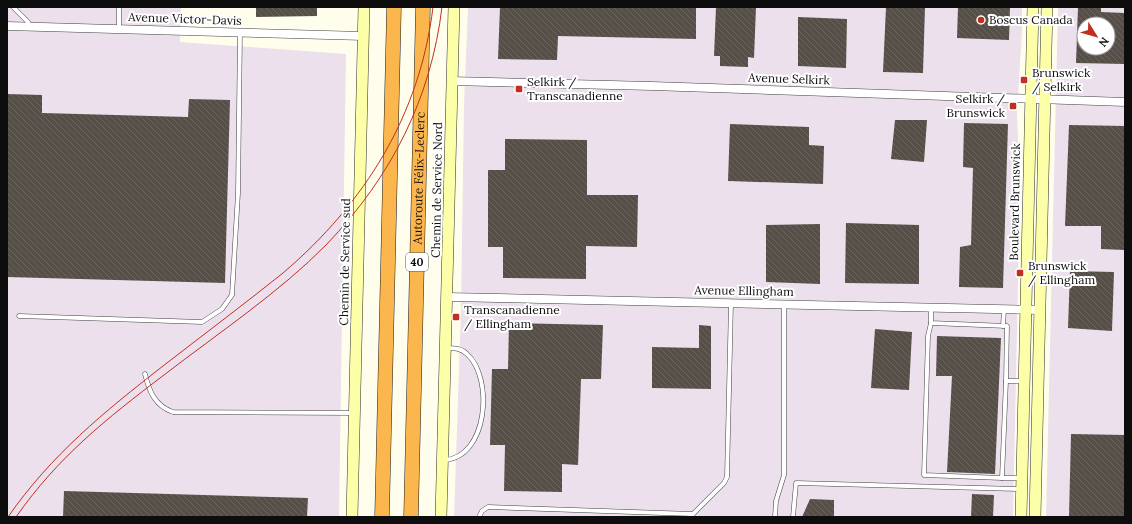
<svg xmlns="http://www.w3.org/2000/svg" width="1132" height="524" viewBox="0 0 1132 524" font-family="Lora,serif">
  <style>
    .industrial { fill: #ece0ec; fill-rule: evenodd }
    .building { fill: url(#building-back-hatch); fill-rule: evenodd }
    .lines { fill: none; stroke-linecap: round; stroke-linejoin: round }
    .lane-casing { stroke: #404040; stroke-width: 5 }
    .street-casing { stroke: #404040; stroke-width: 9 }
    .secondary-casing { stroke: #2f2f2f; stroke-width: 12 }
    .highway-casing { stroke: #1e1e1e; stroke-width: 15 }
    .lane { stroke: #fff; stroke-width: 4 }
    .street { stroke: #fff; stroke-width: 8 }
    .secondary { stroke: #fcffa7; stroke-width: 11 }
    .highway { stroke: #fbb64e; stroke-width: 14 }
    .tram { stroke: #c32f1e; stroke-width: 1 }
    .poi-dot { fill: #c32f1e; stroke: #fff; stroke-width: 1.5 }
    .labels { text-anchor: middle; stroke-width: 4; stroke-linejoin: round; paint-order: stroke }
    .shield { fill: #fff; stroke: #565656; stroke-width: 1 }
    .shield-label { font-size: 11px; font-weight: bold; fill: #0d0d0d }
    .street-label { font-size: 12px; fill: #0d0d0d; stroke: #fff }
    .poi-label { font-size: 12px; fill: #0d0d0d; stroke: #fff; text-anchor: start }
  </style>
  <defs>
    <pattern id="building-back-hatch" width="6" height="6" patternUnits="userSpaceOnUse"><rect width="6" height="6" fill="#564f48"/><path d="M-1 5l2 2M0 0l6 6M5-1l2 2" fill="none" stroke="#69645e"/></pattern>
  </defs>
  <rect width="100%" height="100%" fill="#fffeec"/>
  <g class="industrial">
    <path d="M 7,7 L 181,7 L 180,42 L 346,54 L 339,517 L 7,517 Z"/>
    <path d="M 468,7 L 1022,7 L 1022,31 L 1017,113 L 1020,190 L 1013,517 L 454,517 L 461,309 L 464,105 Z"/>
    <path d="M 1058,7 L 1125,7 L 1125,517 L 1046,517 ZM 1084,24 L 1108,24 L 1108,48 L 1084,48 Z"/>
  </g>
  <g class="building">
    <path d="M 256,7 L 317,7 L 317,16 L 256,17 Z"/>
    <path d="M 500,7 L 696,7 L 696,39 L 558,36 L 557,60 L 498,59 Z"/>
    <path d="M 716,7 L 756,7 L 754,58 L 748,57 L 748,67 L 720,66 L 720,56 L 714,56 Z"/>
    <path d="M 886,7 L 925,7 L 923,73 L 883,72 Z"/>
    <path d="M 958,7 L 1010,7 L 1009,40 L 957,38 Z"/>
    <path d="M 1078,7 L 1101,7 L 1101,12 L 1125,13 L 1125,64 L 1076,63 ZM 1084,24 L 1108,24 L 1108,48 L 1084,48 Z"/>
    <path d="M 798,17 L 847,19 L 846,68 L 798,66 Z"/>
    <path d="M 7,94 L 42,95 L 42,113 L 188,117 L 189,99 L 230,100 L 225,283 L 7,277 Z"/>
    <path d="M 895,120 L 927,120 L 924,162 L 891,159 Z"/>
    <path d="M 964,123 L 1008,124 L 1003,288 L 959,287 L 960,247 L 971,245 L 973,168 L 963,167 Z"/>
    <path d="M 730,124 L 809,127 L 809,145 L 824,146 L 823,184 L 728,181 Z"/>
    <path d="M 1069,125 L 1125,126 L 1125,250 L 1101,249 L 1101,226 L 1065,226 Z"/>
    <path d="M 505,139 L 587,140 L 587,195 L 638,195 L 637,247 L 586,246 L 586,279 L 503,278 L 503,247 L 488,247 L 488,170 L 505,170 Z"/>
    <path d="M 846,223 L 919,225 L 919,284 L 845,283 Z"/>
    <path d="M 820,224 L 820,284 L 766,282 L 766,225 Z"/>
    <path d="M 1070,271 L 1114,272 L 1112,331 L 1068,328 Z"/>
    <path d="M 509,323 L 603,325 L 601,379 L 581,379 L 578,465 L 562,464 L 562,492 L 504,491 L 505,445 L 490,445 L 492,369 L 508,369 Z"/>
    <path d="M 699,325 L 711,326 L 711,389 L 652,388 L 652,347 L 699,348 Z"/>
    <path d="M 875,329 L 912,332 L 909,390 L 871,388 Z"/>
    <path d="M 937,336 L 1001,338 L 995,474 L 947,472 L 952,376 L 936,376 Z"/>
    <path d="M 1071,434 L 1125,435 L 1125,517 L 1069,517 Z"/>
    <path d="M 64,491 L 308,498 L 307,517 L 63,517 Z"/>
    <path d="M 972,494 L 994,495 L 993,517 L 971,517 Z"/>
    <path d="M 810,499 L 834,500 L 834,517 L 802,517 Z"/>
  </g>
  <g class="lines">
    <g class="lane-casing">
      <g id="lane">
        <path d="M 13,7 L 28,22 L 30,27"/>
        <path d="M 119,30 L 119,7"/>
        <path d="M 931,307 L 931,323 L 1007,326 L 1006,381"/>
        <path d="M 19,316 L 202,322 L 222,309 L 232,295 L 238,193 L 240,33"/>
        <path d="M 931,323 L 928,336 L 924,475 L 1002,478"/>
        <path d="M 1003,326 L 1004,309"/>
        <path d="M 145,374 C 149,391 155,406 173,412 L 354,413"/>
        <path d="M 444,460 C 488,458 494,378 467,354 C 461,348 454,348 446,348"/>
        <path d="M 1020,478 L 1002,478 L 1006,381 L 1024,381"/>
        <path d="M 479,517 L 482,511 L 488,507 L 692,514"/>
        <path d="M 690,517 L 724,483 L 727,477 L 731,303"/>
        <path d="M 775,517 L 776,501 L 784,475 L 784,304"/>
        <path d="M 793,517 L 796,483 L 1022,489"/>
      </g>
    </g>
    <g class="street-casing">
      <g id="street">
        <path d="M 7,26 L 363,36"/>
        <path d="M 452,81 L 652,86 L 1125,102"/>
        <path d="M 448,297 L 1040,310"/>
      </g>
    </g>
    <g class="secondary-casing">
      <g id="secondary">
        <path d="M 352,517 L 364,7"/>
        <path d="M 441,517 L 454,7"/>
        <path d="M 1021,517 L 1033,7"/>
        <path d="M 1035,517 L 1047,7"/>
      </g>
    </g>
    <g class="highway-casing">
      <g id="highway">
        <path d="M 382,517 L 394,7"/>
        <path id="s1" d="M 411,517 L 423,7"/>
      </g>
    </g>
    <use href="#lane" class="lane"/>
    <use href="#street" class="street"/>
    <use href="#secondary" class="secondary"/>
    <use href="#highway" class="highway"/>
    <g class="tram">
      <path d="M 8,517 C 51,455 104,412 163,366 C 203,335 243,305 283,273 C 365,203 420,115 433,7"/>
      <path d="M 16,517 C 58,457 106,419 164,375 C 217,334 280,292 327,244 C 391,177 431,99 442,7"/>
    </g>
  </g>
  <g class="poi-dot">
    <circle cx="981" cy="20" r="4"/>
    <rect x="1020" y="76" width="8" height="8" rx="2"/>
    <rect x="515" y="85" width="8" height="8" rx="2"/>
    <rect x="1009" y="102" width="8" height="8" rx="2"/>
    <rect x="1016" y="269" width="8" height="8" rx="2"/>
    <rect x="452" y="313" width="8" height="8" rx="2"/>
  </g>
  <g class="labels">
    <rect class="shield" x="406" y="253" width="22" height="18" rx="3"/>
    <g class="shield-label">
      <text x="417" y="266">40</text>
    </g>
    <g class="street-label">
      <text transform="translate(185 19) rotate(2)" y="4">Avenue Victor-Davis</text>
      <text transform="translate(789 79) rotate(2)" y="4">Avenue Selkirk</text>
      <text dy="4" stroke="none"><textPath href="#s1" startOffset="339">Autoroute Félix-Leclerc</textPath></text>
      <text transform="translate(437 190) rotate(-89)" y="4">Chemin de Service Nord</text>
      <text transform="translate(1015 202) rotate(-89)" y="4">Boulevard Brunswick</text>
      <text transform="translate(345 262) rotate(-89)" y="4">Chemin de Service sud</text>
      <text transform="translate(744 291) rotate(1)" y="4">Avenue Ellingham</text>
    </g>
    <g class="poi-label">
      <text x="989" y="24">Boscus Canada</text>
      <text x="1032" y="77">Brunswick<tspan x="1032" dy="14">/ Selkirk</tspan></text>
      <text x="527" y="86">Selkirk /<tspan x="527" dy="14">Transcanadienne</tspan></text>
      <text x="1005" y="103" text-anchor="end">Selkirk /<tspan x="1005" dy="14">Brunswick</tspan></text>
      <text x="1028" y="270">Brunswick<tspan x="1028" dy="14">/ Ellingham</tspan></text>
      <text x="464" y="314">Transcanadienne<tspan x="464" dy="14">/ Ellingham</tspan></text>
    </g>
  </g>
  <rect width="1132" height="524" fill="none" stroke="#0d0d0d" stroke-width="16"/>
  <g transform="translate(1096 36) rotate(127)"><circle r="19" fill="#ffffff" stroke="#9e9e9e"/>
  <path d="M0-3L7 15L0 10L-7 15Z" fill="#c32f1e"/>
  <text y="-6" font-size="11" font-weight="bold" text-anchor="middle" fill="#0d0d0d">N</text>
  </g>
</svg>
